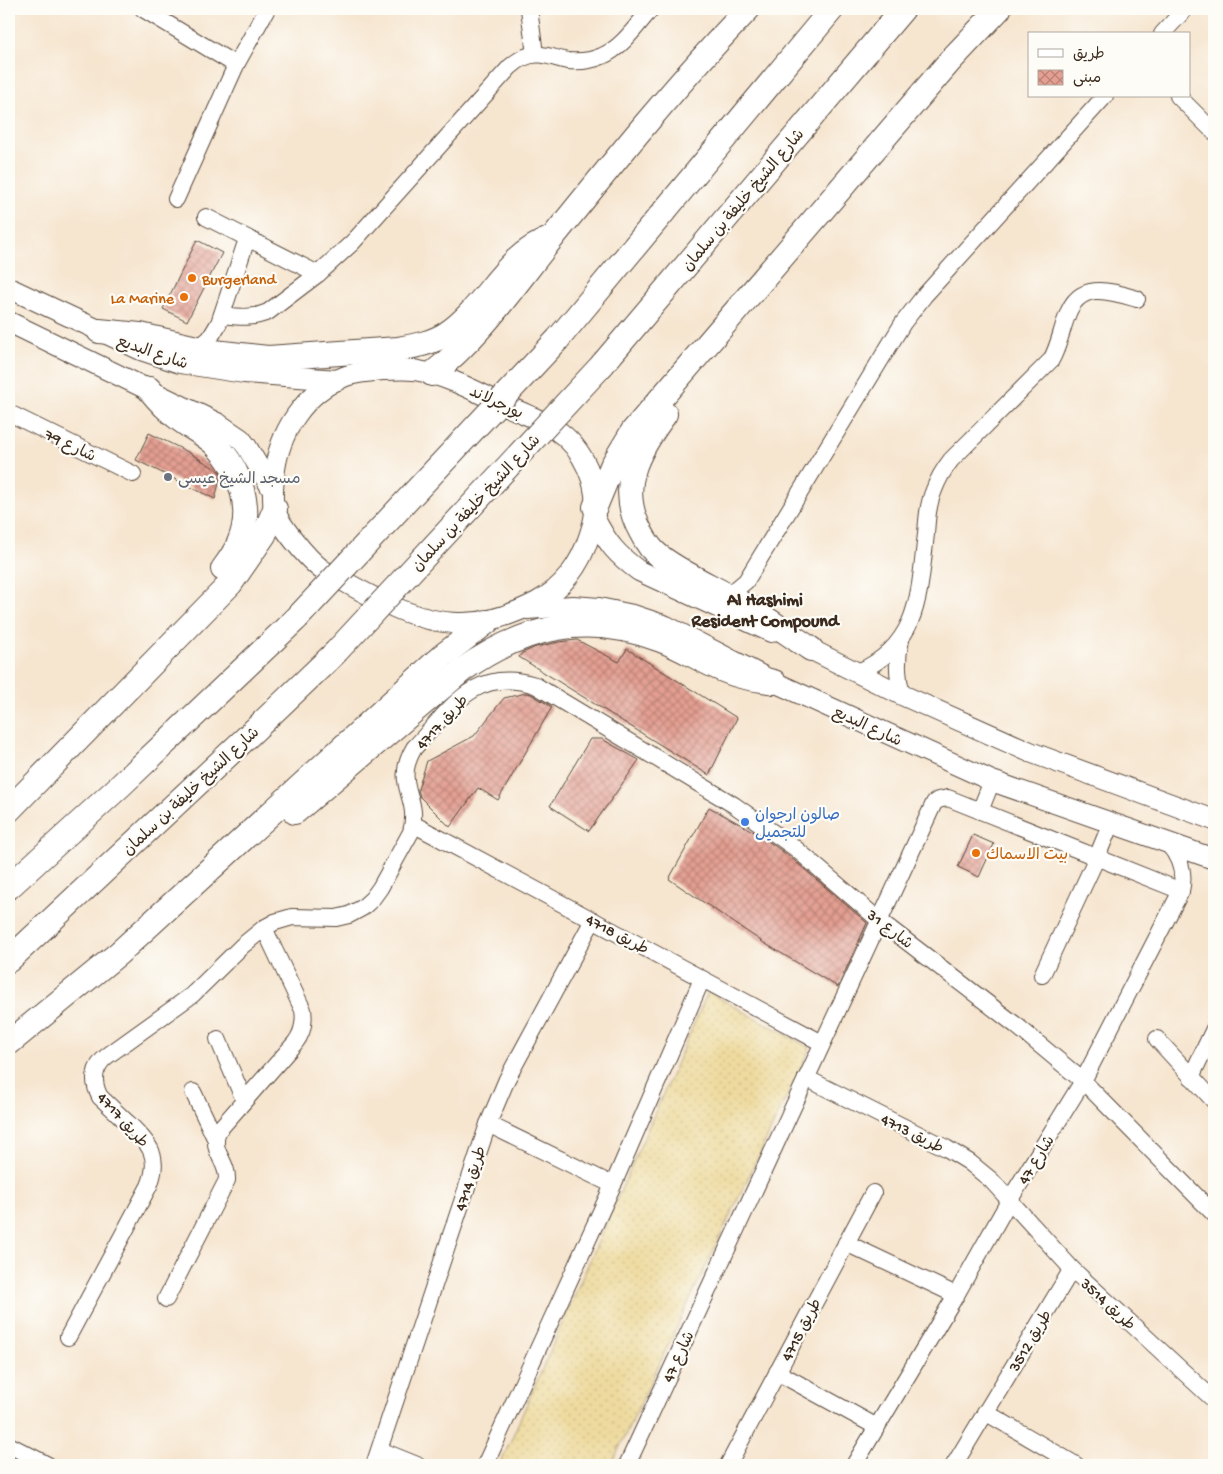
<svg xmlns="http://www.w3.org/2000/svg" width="1223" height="1474" viewBox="0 0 1223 1474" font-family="'Gochi Hand','Playpen Sans Arabic',sans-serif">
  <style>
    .sand { fill: url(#sand-dots); stroke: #94825e }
    .building { fill: url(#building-cross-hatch) }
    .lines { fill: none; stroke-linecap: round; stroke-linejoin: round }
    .minor-casing { stroke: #574639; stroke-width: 18 }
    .major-casing { stroke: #574639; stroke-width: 22 }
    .highway-casing { stroke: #574639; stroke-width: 26 }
    .minor { stroke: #fff; stroke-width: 16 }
    .major { stroke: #fff; stroke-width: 20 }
    .highway { stroke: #fff; stroke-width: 24 }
    .highway-bridge-casing { stroke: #574639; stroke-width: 26; stroke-linecap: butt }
    .highway-bridge { stroke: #fff; stroke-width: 24 }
    .food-dot { fill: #e8710a; stroke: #fdfcf7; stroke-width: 2 }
    .worship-dot { fill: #6b7280; stroke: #fdfcf7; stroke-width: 2 }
    .shop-dot { fill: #3f7fe0; stroke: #fdfcf7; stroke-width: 2 }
    .labels { text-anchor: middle; stroke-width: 4.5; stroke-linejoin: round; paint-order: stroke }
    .street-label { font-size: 16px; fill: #3b2a1e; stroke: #fdfcf7 }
    .food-label { font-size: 16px; fill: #c56008; stroke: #fdfcf7; text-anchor: start }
    .worship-label { font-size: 16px; fill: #5b616d; stroke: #fdfcf7; text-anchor: start }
    .shop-label { font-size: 16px; fill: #366cbe; stroke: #fdfcf7; text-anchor: start }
    .neighbourhood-label { font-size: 18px; font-weight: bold; fill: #3b2a1e; stroke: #fdfcf7 }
  </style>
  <defs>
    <pattern id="sand-dots" width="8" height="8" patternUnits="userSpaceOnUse" patternTransform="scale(1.25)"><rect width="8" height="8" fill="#eeda9e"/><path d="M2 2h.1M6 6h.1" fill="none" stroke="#cdbb88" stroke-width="1.8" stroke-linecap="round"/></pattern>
    <pattern id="building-cross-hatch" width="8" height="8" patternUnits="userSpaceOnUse" patternTransform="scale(1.25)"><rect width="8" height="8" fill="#e49f92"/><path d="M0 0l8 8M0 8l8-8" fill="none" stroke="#ba8277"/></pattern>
  </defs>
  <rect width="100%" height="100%" fill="#fdfcf7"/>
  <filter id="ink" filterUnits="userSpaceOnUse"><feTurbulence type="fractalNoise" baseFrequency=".02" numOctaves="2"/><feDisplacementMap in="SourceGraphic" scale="10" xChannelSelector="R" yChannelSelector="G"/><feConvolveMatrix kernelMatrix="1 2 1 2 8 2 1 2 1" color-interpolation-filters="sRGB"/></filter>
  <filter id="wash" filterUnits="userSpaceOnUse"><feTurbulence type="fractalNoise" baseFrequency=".0096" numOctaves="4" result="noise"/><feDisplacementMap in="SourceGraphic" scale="20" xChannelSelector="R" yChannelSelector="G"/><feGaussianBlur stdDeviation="1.12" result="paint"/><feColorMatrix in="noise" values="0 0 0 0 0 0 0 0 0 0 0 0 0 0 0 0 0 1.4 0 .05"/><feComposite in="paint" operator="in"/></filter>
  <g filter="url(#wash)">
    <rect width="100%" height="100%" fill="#f6e5cf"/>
    <path class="sand" d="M 708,992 L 810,1048 L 611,1465 L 500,1465 Z"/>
    <g id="blocks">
      <g class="building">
        <path d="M 197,240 L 222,253 L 187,321 L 163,309 Z"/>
        <path d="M 149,433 L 188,452 L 219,471 L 221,475 L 215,499 L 136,460 Z"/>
        <path d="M 577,640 L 619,662 L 627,649 L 737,718 L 709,775 L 519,657 L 522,653 L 536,647 L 559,642 Z"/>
        <path d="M 526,693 L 531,694 L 552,707 L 498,800 L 478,788 L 450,827 L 420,797 L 418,789 L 427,761 L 474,736 L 504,698 Z"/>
        <path d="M 590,739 L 602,739 L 639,760 L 589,831 L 550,806 Z"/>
        <path d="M 709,807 L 758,834 L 789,856 L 867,923 L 838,987 L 764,943 L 669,879 Z"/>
        <path d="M 973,835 L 994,844 L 979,877 L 958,867 Z"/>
      </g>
    </g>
  </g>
  <g filter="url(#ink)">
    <use href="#blocks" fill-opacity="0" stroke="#574639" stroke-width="1"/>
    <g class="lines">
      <g class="minor-casing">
        <g id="minor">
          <path d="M 143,9 L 236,65"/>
          <path d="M 529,9 L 535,54"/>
          <path d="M 1162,34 L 1185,9"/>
          <path d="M 1178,96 L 1214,132"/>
          <path d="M 176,199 L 236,65 L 267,9"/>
          <path d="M 206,217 L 318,274"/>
          <path d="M 222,315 C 239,317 252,319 268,312 L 318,274 L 353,242 L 510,67 C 514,64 518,60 523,58 C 539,50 552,58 568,61 C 579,62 591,61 602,56 C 622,48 637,25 651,9"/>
          <path d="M 197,349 L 210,338 L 219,323 L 247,239"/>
          <path d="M 9,413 L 133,474"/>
          <path d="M 728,596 L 746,581 L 903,323 L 924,296 L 1105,96"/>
          <path d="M 901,640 C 896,659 897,676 902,695"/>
          <path d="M 858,672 C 920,645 919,593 926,534 C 927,519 928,504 934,490 C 938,479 944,469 951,460 L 1051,360 C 1059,346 1061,331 1067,316 C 1079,280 1110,291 1137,299"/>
          <path d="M 980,811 L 992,781"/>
          <path d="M 413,824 L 822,1043"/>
          <path d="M 1042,975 L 1097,857 L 1111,823"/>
          <path d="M 218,1039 L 244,1100"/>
          <path d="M 1157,1039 L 1214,1101"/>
          <path d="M 1191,1077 L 1214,1029"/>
          <path d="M 806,1078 L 946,1148 L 969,1162 L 991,1180 L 1072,1269 L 1214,1400"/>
          <path d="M 193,1092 L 215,1138"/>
          <path d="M 488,1124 L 613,1185"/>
          <path d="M 846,1243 L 956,1295"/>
          <path d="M 166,1299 L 227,1180 C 228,1160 210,1153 218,1131 L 295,1043 C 303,1033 305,1023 303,1010 L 264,928"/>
          <path d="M 68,1337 L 149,1186 C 161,1157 150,1144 129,1124 C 119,1115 110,1106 100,1097 C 92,1082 93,1067 107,1056 L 192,995 L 242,946 L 264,928 L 275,922 L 292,917 L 336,918 L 349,915 L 362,908 L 372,899 L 380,888 L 411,832 C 421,795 392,786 414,748 C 451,709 474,666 535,685 L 734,805 L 795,848 L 880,921 L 1017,1026 L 1083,1081 L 1214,1214"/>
          <path d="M 777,1372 L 877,1427"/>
          <path d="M 985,1412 L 1076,1465"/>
          <path d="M 9,1445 L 48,1465"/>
          <path d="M 380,1450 L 417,1465"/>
          <path d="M 374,1465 L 488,1124 L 507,1079 L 593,920"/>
          <path d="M 485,1465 L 613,1185 L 702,979"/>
          <path d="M 627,1465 L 934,803 L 938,800 L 948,798 L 1181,891"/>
          <path d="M 728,1465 L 873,1193"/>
          <path d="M 854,1465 L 956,1295 L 1009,1201 L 1083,1081 L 1181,891 C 1185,874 1181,859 1169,845"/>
          <path d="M 954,1465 L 1072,1269"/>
        </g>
      </g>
      <g class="major-casing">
        <g id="major">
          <path d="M 9,288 L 141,350 L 180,363 L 244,373 L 338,380"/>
          <path d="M 9,322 L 219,424 L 241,439 L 247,447 L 273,491"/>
          <path d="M 382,370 C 392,370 403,369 414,370 C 445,375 473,390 502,404 C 519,412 539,418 555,429 C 583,447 601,486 594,519 C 593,525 591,531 589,537 C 580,565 563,588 537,602 C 512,615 487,624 459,623 C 420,623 379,601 345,582 C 337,578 329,574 321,569 C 307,558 280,526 274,509 C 272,499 273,487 274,477 C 278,433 304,392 346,376 C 357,372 371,372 382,370 Z"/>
          <path d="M 595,519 C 608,544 616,554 639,571 L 771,632"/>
          <path d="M 527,609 L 573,606 L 599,608 L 633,615 L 666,626 L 774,682 L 992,781 L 1214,859"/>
          <path d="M 798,643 L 902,695 L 1030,752 L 1214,820"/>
        </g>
      </g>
      <g class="highway-casing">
        <g id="highway">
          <path d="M 99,331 L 140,335 L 214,352 L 268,358 L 398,349 C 414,346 432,343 446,334 C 487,307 502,256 552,238"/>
          <path d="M 558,339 L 832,9"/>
          <path d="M 602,365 L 903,9"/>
          <path d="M 432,374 C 481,336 515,284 553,237 C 616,159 679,81 748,9"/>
          <path d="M 149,389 C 158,400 167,410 178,418 C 190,428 205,434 216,445 C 240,469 254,509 239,543 C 235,552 229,561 223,569"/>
          <path d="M 665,414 C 638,451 616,487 641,532 C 645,540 651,550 659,556 C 684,575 714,587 741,603 C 765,617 788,634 811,649"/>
          <path d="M 595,507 L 612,466 L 633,431 L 950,61 L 999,9"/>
          <path d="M 9,810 L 231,583 L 264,535 L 275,509"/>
          <path d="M 295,812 L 461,671 C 524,626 586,612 661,640 C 688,650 713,669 741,676 C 752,679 763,680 774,682"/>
          <path d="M 9,887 L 120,786 L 297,618"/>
          <path d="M 9,960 L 245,739 L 335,653"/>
          <path d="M 9,1043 L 119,953 L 442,656 L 487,622"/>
        </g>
      </g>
      <use href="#minor" class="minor"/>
      <use href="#major" class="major"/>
      <use href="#highway" class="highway"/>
      <g class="highway-bridge-casing">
        <g id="highway-bridge">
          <path d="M 297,618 L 558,339"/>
          <path d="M 335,653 L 602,365"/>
        </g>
      </g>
      <use href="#highway-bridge" class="highway-bridge"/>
    </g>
  </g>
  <g class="food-dot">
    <circle cx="192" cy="278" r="5"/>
    <circle cx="184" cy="297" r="5"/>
    <circle cx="976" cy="853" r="5"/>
  </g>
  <circle class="worship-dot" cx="168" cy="477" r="5"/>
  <circle class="shop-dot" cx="745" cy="822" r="5"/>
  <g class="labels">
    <g class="street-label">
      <text transform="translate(742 199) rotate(-50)" y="6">شارع الشيخ خليفة بن سلمان</text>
      <text transform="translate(153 351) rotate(19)" y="6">شارع البديع</text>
      <text transform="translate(497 401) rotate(25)" y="6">بورجرلاند</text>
      <text transform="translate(71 444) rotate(26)" y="6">شارع 79</text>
      <text transform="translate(475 502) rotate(-47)" y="6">شارع الشيخ خليفة بن سلمان</text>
      <text transform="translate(441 721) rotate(-47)" y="6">طريق 4717</text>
      <text transform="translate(868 725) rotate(25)" y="6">شارع البديع</text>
      <text transform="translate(190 790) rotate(-43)" y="6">شارع الشيخ خليفة بن سلمان</text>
      <text transform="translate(891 928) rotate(38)" y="6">شارع 31</text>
      <text transform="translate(618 933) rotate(28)" y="6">طريق 4718</text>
      <text transform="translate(124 1119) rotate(48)" y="6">طريق 4717</text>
      <text transform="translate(913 1132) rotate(27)" y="6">طريق 4713</text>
      <text transform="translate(1035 1159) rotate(-58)" y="6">شارع 47</text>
      <text transform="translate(469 1178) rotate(-71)" y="6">طريق 4714</text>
      <text transform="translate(1109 1303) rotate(43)" y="6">طريق 3514</text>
      <text transform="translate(800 1329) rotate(-62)" y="6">طريق 4715</text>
      <text transform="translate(1029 1340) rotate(-59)" y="6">طريق 3512</text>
      <text transform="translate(677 1356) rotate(-65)" y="6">شارع 47</text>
    </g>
    <g class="food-label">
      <text x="202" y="284">Burgerland</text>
      <text x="174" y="303" text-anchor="end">La Marine</text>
      <text x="986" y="859">بيت الاسماك</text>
    </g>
    <g class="worship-label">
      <text x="178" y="483">مسجد الشيخ عيسى</text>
    </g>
    <g class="shop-label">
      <text x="755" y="819">صالون ارجوان<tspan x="755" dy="18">للتجميل</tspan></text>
    </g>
    <g class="neighbourhood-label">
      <text x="765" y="605">Al Hashimi<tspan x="765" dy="21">Resident Compound</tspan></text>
    </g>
  </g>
  <rect width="1223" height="1474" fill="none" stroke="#fdfcf7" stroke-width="30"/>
  <rect x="1028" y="32" width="162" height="65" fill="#fdfcf7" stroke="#afa8a0"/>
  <rect x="1038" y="49" width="25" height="8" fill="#ffffff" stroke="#afa8a0"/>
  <text x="1073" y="58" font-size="15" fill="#3b2a1e">طريق</text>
  <rect x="1038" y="70" width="25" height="15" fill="url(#building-cross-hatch)" stroke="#afa8a0"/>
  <text x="1073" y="82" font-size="15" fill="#3b2a1e">مبنى</text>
</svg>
